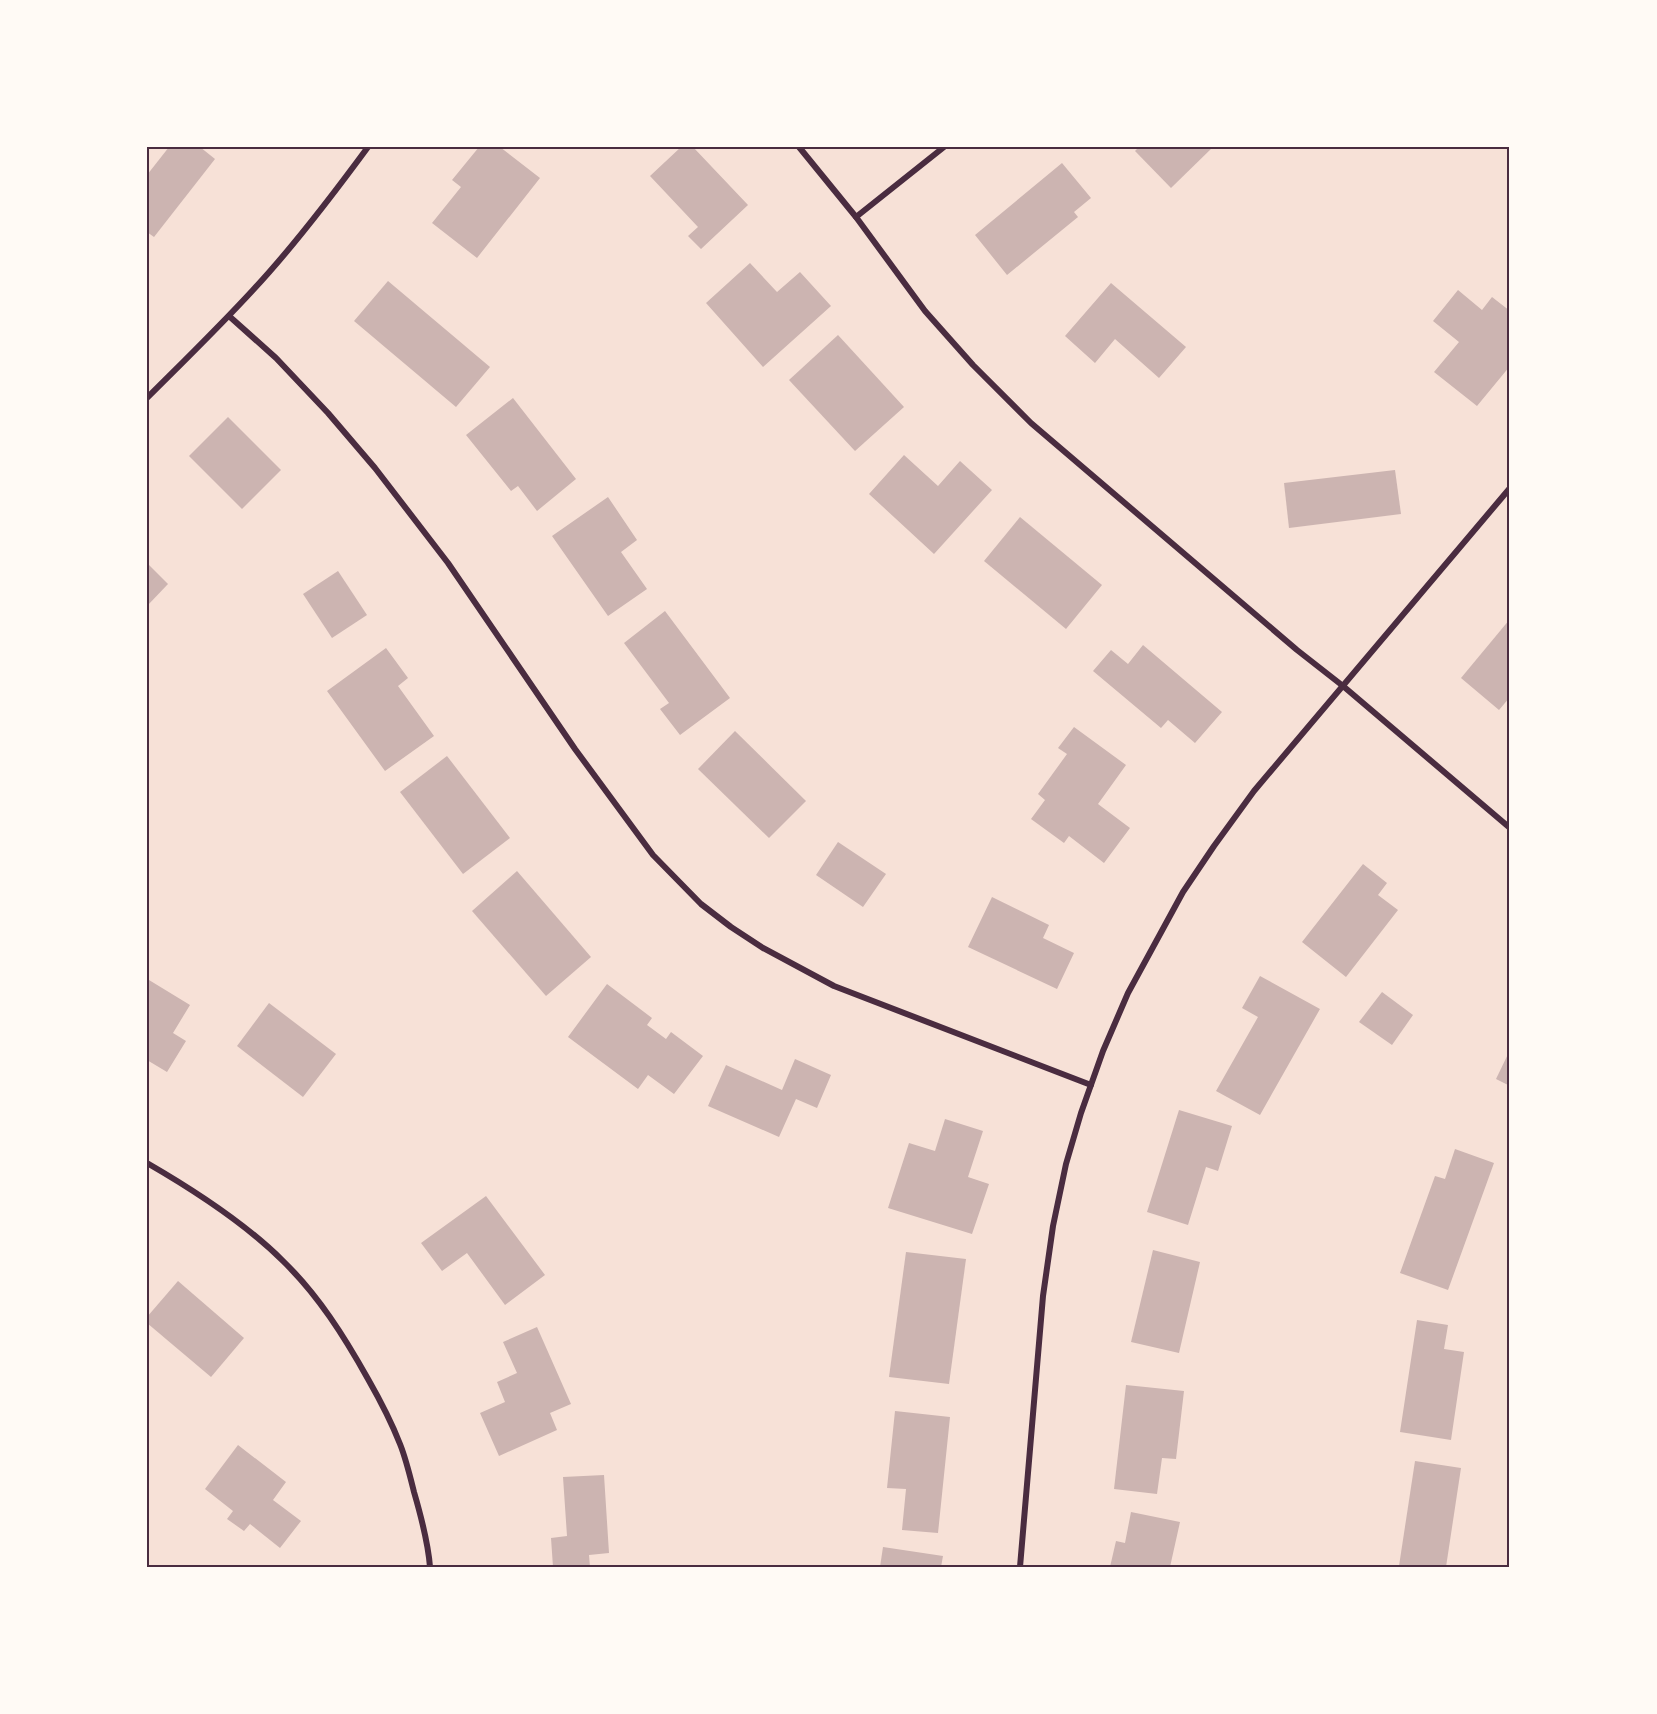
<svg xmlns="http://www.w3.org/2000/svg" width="1657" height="1714" viewBox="0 0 1657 1714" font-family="Cabin,sans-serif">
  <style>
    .building { fill: #ccb4b1 }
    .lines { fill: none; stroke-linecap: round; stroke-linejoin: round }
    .minor { stroke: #4a2c40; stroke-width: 6 }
    .neatline { fill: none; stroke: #4a2c40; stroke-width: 2 }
  </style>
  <rect width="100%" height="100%" fill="#f7e1d7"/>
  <g class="building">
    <path d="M 169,147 L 200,147 L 215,159 L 154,237 L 147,232 L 147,175 Z"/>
    <path d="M 479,147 L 500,147 L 540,178 L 477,258 L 432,223 L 461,187 L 452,180 Z"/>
    <path d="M 681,147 L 693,147 L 748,205 L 701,249 L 688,236 L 698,227 L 650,176 Z"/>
    <path d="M 1139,147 L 1213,147 L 1171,188 L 1135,151 Z"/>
    <path d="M 1062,163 L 1091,198 L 1074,212 L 1078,217 L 1007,275 L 975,235 Z"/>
    <path d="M 750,263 L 777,292 L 800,272 L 831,306 L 763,367 L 706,303 Z"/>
    <path d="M 388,281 L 490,367 L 456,407 L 354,321 Z"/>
    <path d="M 1111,283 L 1186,347 L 1159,378 L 1115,339 L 1095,363 L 1065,336 Z"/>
    <path d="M 1458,290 L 1482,310 L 1492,297 L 1510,311 L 1510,366 L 1477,406 L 1434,372 L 1459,342 L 1433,321 Z"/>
    <path d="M 838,335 L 904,407 L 855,451 L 789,380 Z"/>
    <path d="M 513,398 L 576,479 L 537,511 L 518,486 L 511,491 L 466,435 Z"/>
    <path d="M 228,417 L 281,470 L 242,509 L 189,456 Z"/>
    <path d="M 904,455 L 938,486 L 960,461 L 992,490 L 934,554 L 869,494 Z"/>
    <path d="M 1395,470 L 1401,514 L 1289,528 L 1284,483 Z"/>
    <path d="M 608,497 L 637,540 L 621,552 L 647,589 L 608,616 L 552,536 Z"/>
    <path d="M 1020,517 L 1102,585 L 1066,629 L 984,561 Z"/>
    <path d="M 147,563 L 168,584 L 147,606 Z"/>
    <path d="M 338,571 L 367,615 L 332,638 L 303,594 Z"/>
    <path d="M 665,611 L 730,698 L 680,735 L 660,709 L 669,703 L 624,643 Z"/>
    <path d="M 1510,619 L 1510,697 L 1499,710 L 1461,678 Z"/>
    <path d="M 1143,645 L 1222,712 L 1195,743 L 1168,720 L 1161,728 L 1093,671 L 1111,650 L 1128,664 Z"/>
    <path d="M 386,648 L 408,678 L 398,686 L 434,736 L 385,771 L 327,691 Z"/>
    <path d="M 1074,727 L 1126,765 L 1098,804 L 1130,828 L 1104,863 L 1069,836 L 1064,843 L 1031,819 L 1045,800 L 1038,794 L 1067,754 L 1058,748 Z"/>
    <path d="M 735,731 L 806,801 L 769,838 L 698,769 Z"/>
    <path d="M 447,756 L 510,838 L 463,874 L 400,792 Z"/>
    <path d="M 838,842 L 886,874 L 863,907 L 816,875 Z"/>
    <path d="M 1363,864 L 1387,883 L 1378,895 L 1398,910 L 1346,977 L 1302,942 Z"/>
    <path d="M 517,871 L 591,957 L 546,996 L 472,911 Z"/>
    <path d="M 992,897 L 1049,925 L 1043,938 L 1074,953 L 1057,989 L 968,947 Z"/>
    <path d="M 1260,976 L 1320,1009 L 1260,1115 L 1216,1091 L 1258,1017 L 1242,1008 Z"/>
    <path d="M 149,980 L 190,1005 L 173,1033 L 186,1041 L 167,1072 L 147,1060 L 147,983 Z"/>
    <path d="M 607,984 L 652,1018 L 647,1025 L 666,1039 L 671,1032 L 703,1056 L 674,1094 L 648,1075 L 638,1089 L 568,1037 Z"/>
    <path d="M 1382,992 L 1413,1015 L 1392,1045 L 1359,1022 Z"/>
    <path d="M 269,1003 L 336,1054 L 303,1097 L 237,1046 Z"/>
    <path d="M 1510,1050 L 1510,1086 L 1496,1079 Z"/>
    <path d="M 795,1059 L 831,1075 L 817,1108 L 796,1099 L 779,1137 L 708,1106 L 726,1065 L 782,1090 Z"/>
    <path d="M 1179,1110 L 1232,1126 L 1218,1171 L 1206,1167 L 1188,1225 L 1147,1212 Z"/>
    <path d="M 945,1119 L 983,1131 L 968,1177 L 989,1184 L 972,1234 L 888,1208 L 909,1143 L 935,1151 Z"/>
    <path d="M 1455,1149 L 1494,1163 L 1448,1290 L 1400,1273 L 1435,1176 L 1445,1179 Z"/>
    <path d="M 486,1196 L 545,1275 L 505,1305 L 467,1253 L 442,1271 L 421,1243 Z"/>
    <path d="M 1153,1250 L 1200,1262 L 1179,1353 L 1131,1342 Z"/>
    <path d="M 906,1252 L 966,1259 L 949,1384 L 889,1377 Z"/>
    <path d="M 178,1281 L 244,1338 L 211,1377 L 147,1323 L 147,1317 Z"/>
    <path d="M 1417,1320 L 1448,1325 L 1444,1349 L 1464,1352 L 1451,1440 L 1400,1432 Z"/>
    <path d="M 537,1327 L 571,1404 L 550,1413 L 557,1430 L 499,1456 L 480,1413 L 505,1402 L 497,1382 L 517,1373 L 503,1342 Z"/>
    <path d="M 1126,1385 L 1184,1391 L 1176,1459 L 1162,1458 L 1157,1494 L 1114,1489 Z"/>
    <path d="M 895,1411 L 950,1417 L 938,1533 L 902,1530 L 906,1489 L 887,1488 Z"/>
    <path d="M 238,1445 L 286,1482 L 273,1500 L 301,1521 L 280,1548 L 250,1524 L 244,1531 L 227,1519 L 233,1511 L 205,1489 Z"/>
    <path d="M 1415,1461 L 1461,1468 L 1446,1567 L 1399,1566 Z"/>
    <path d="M 604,1475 L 609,1553 L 589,1555 L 590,1567 L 553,1567 L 551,1538 L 567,1536 L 563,1477 Z"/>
    <path d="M 1131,1512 L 1180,1522 L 1170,1567 L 1110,1567 L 1116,1541 L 1125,1543 Z"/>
    <path d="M 883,1547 L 943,1556 L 941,1567 L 880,1567 Z"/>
  </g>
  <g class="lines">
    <g class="minor">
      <path d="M 799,147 L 856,217 L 925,311 L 973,365 L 1031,423 L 1297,650 L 1343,686 L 1510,828"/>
      <path d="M 856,217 L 944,147"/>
      <path d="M 229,316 L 276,358 L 328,413 L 375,468 L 448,563 L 575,749 L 653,855 L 701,904 L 731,927 L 763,948 L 834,986 L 1091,1085"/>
      <path d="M 147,398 C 183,362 219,327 253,290 C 295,245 332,196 368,147"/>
      <path d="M 147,1163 C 192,1189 246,1224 283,1261 C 318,1295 344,1336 368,1379 C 380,1400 391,1421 400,1444 C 406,1459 410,1476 414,1492 C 421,1516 428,1541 430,1567"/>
      <path d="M 1020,1567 L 1043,1296 L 1053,1226 L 1066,1164 L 1081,1113 L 1103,1051 L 1128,993 L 1183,892 L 1214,846 L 1254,791 L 1510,488"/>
    </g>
  </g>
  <rect width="1657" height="1714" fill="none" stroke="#fffaf5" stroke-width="297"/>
  <rect x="148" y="148" width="1360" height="1418" class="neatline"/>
</svg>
